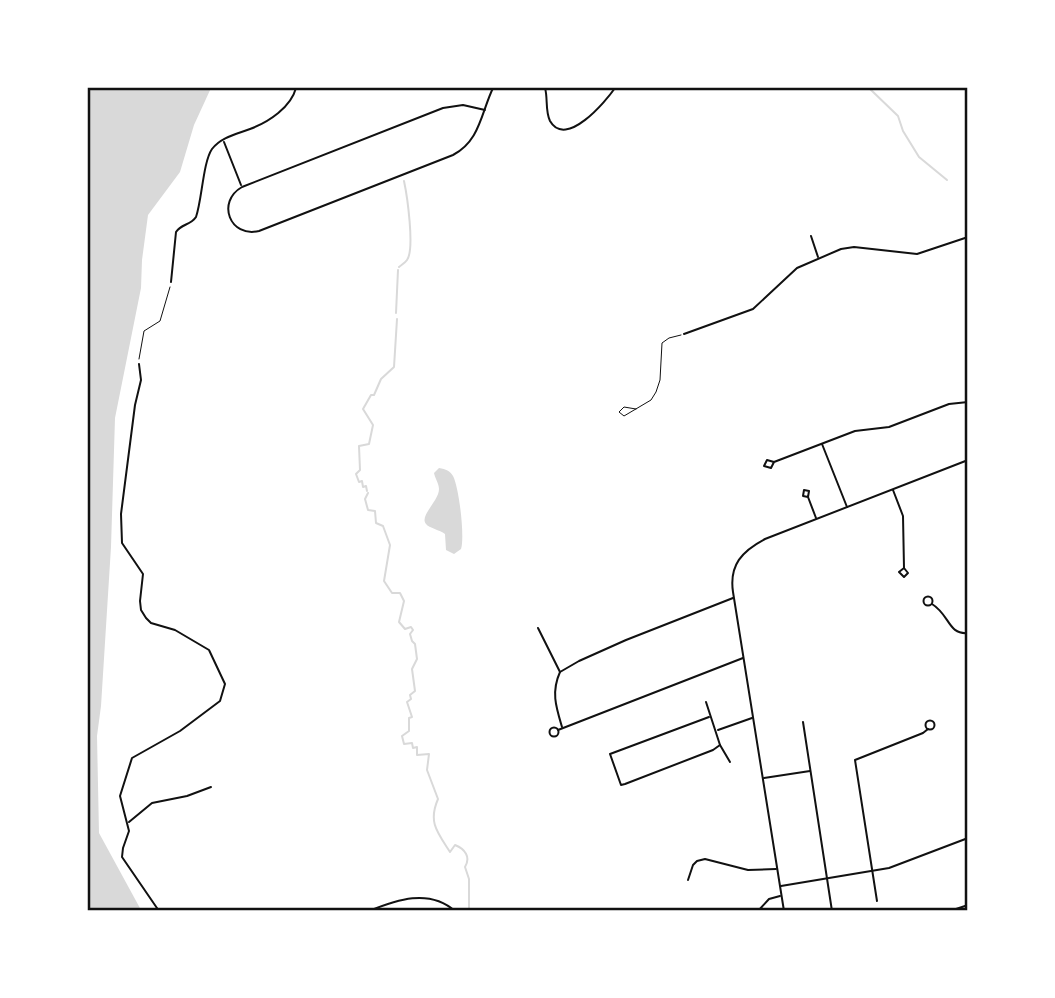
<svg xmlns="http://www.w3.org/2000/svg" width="1055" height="998" viewBox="0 0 1055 998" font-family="'Public Sans',sans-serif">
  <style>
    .water { fill: #d9d9d9 }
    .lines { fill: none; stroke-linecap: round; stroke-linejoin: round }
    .stream { stroke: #d9d9d9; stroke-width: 2 }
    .path { stroke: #111; stroke-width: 1 }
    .service { stroke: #111; stroke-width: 1 }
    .minor { stroke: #111; stroke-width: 2 }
    .tertiary { stroke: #111; stroke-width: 2 }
    .neatline { fill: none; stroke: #111; stroke-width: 2.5 }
  </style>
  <rect width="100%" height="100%" fill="#fff"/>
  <g class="water">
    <path d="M 89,88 L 211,88 L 194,125 L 180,172 L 148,215 L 142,260 L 141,288 L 115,418 L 111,547 L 101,706 L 97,736 L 99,833 L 141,910 L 88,910 Z"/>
    <path d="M 439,468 C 446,469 450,471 453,476 C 459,487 465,537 461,549 L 454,554 L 446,550 L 445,534 C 440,530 429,528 426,524 C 419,516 439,501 439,489 C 439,484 435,478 434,473 Z"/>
  </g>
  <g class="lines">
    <g class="stream">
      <path d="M 869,88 L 898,116 L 903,131 L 919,157 L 947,180"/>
      <path d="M 399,267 C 401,265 405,263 407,260 C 415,249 407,195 404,181"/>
      <path d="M 396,313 L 398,270"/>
      <path d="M 367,491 L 366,486 L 363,487 L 362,481 L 359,482 L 356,474 L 360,470 L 359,446 L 369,444 L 373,425 L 363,409 L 371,395 L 374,395 L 381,379 L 394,367 L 397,319"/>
      <path d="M 368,493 L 365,499 L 368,510 L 375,511 L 376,523 L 383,526 L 390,545 L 384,581 L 392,593 L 400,593 L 404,601 L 399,622 L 405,629 L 411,627 L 413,630 L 410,634 L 412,641 L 415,644 L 417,659 L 412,669 L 415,691 L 410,695 L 411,699 L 407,702 L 412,717 L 409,718 L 409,731 L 402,736 L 404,744 L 412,743 L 413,748 L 417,747 L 417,755 L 429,754 L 427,770 L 438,799 C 428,822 437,832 450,852 L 455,845 C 465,849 471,857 465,867 L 469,879 L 469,911"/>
    </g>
    <path class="path" d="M 139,359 L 144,331 L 160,321 L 170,287"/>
    <path class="service" d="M 636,409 L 624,407 L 619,412 L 624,416 L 651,400 L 656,392 L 660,380 L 662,343 L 669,338 L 681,335"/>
    <g class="minor">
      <path d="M 545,88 C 548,98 545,111 550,121 C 566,149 606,101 615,88"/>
      <path d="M 485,110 L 463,105 L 443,108 L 242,187 C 216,202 230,238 259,231 L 453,155 C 480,141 481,113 493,88"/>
      <path d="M 224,142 L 241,185"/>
      <path d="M 811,236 L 818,257"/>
      <path d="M 171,282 L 176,232 C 181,224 191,225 196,217 C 202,200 203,162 212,149 C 221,137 237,134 250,129 C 269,122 291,107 296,88"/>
      <path d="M 684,334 L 753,309 L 797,268 L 841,249 L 854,247 L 917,254 L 968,237"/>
      <path d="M 139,364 L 141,380 L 135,405 L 121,514 L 122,543 L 143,574 L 140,601 L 141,610 L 146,618 L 151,623 L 175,630 L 209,650 L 225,684 L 220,701 L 180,731 L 132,758 L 120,796 L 129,831 L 123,848 L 122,857 L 159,911"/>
      <path d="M 822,444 L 847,507"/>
      <path d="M 774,462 L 771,468 L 764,466 L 767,460 L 774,462 L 855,431 L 889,427 L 949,404 L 968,402"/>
      <path d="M 893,490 L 903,516 L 904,568 L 908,573 L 904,577 L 899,572 L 904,568"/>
      <path d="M 808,497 L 803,496 L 804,490 L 809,491 L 808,497 L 816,518"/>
      <circle cx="928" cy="601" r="4.5"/>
      <path d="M 932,604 C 950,615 948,635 968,633"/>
      <path d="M 538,628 L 560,672 C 551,692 556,707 562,727"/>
      <path d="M 560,672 L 579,661 L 626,640 L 733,598"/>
      <path d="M 706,702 L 720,745 L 730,762"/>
      <path d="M 709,717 L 610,754 L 621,785 L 625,784 L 713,750 L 720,745"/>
      <circle cx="930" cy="725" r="4.5"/>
      <path d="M 803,722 L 832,911"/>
      <circle cx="554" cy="732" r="4.5"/>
      <path d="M 558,730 L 743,658"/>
      <path d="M 718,730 L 752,718"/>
      <path d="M 764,778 L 810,771"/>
      <path d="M 129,822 L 152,803 L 187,796 L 211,787"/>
      <path d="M 688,880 L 693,865 L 697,861 L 705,859 L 748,870 L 776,869"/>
      <path d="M 781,886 L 889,868 L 968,838"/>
      <path d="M 877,901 L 855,760 L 923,733 L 928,729"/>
      <path d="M 369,911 C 396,900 429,888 455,911"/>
      <path d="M 758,911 L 769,899 L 780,896"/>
      <path d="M 950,911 L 968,905"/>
    </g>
    <path class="tertiary" d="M 784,911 L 733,592 C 729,565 742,551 765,539 L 968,460"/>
  </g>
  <rect width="1055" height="998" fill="none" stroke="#ffffff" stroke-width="178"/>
  <rect x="89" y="89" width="877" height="820" class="neatline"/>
</svg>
